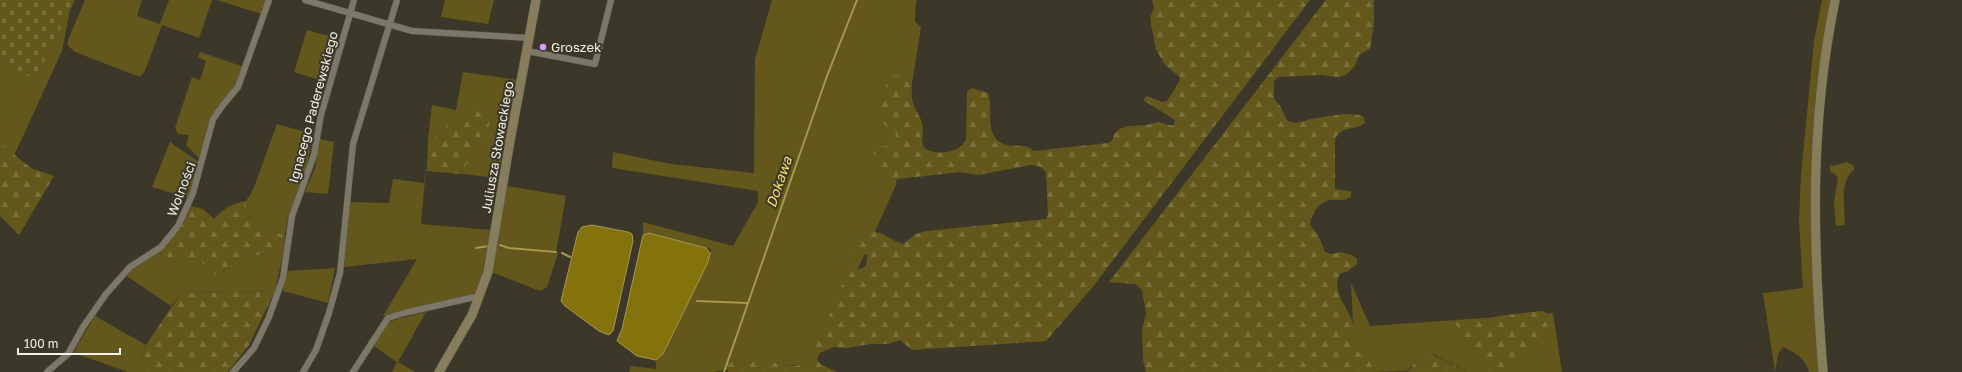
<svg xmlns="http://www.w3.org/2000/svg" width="1962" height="372" viewBox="0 0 1962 372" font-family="'Golos Text',sans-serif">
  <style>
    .grass { fill: #63571b }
    .forest { fill: url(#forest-firs) }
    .cemetery { fill: url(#cemetery-stones) }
    .water { fill: #84720d; stroke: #a6984f }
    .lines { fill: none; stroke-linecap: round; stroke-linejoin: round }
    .stream { stroke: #a6984f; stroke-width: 2 }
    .street-casing { stroke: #59564a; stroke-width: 7 }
    .secondary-casing { stroke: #59564a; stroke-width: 10 }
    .street { stroke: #7c7868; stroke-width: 6 }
    .secondary { stroke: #857d5b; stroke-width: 9 }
    .poi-dot { fill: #d59cfb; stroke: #3b3829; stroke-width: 1.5 }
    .labels { text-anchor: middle; stroke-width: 4; stroke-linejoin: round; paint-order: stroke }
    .poi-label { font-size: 13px; fill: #f4f2e8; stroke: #3b3829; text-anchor: start }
    .street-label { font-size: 13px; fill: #f4f2e8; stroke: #3b3829 }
    .water-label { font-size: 14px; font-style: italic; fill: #f8df69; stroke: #3b3829 }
  </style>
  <defs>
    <pattern id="forest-firs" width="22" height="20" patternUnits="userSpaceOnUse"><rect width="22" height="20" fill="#63571b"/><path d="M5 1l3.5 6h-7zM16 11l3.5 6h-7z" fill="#7a703c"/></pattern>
    <pattern id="cemetery-stones" width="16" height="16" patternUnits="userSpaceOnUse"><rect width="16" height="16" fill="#63571b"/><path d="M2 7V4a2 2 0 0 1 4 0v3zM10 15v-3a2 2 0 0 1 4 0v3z" fill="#7a703c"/></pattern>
  </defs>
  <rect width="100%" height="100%" fill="#3b3829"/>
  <g class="grass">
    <path d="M 85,0 L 142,0 L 137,16 L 160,24 L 169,0 L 212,0 L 199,38 L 162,25 L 145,71 L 140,77 L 75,52 L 68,46 L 68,40 Z"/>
    <path d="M 217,0 L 267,0 L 262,14 Z"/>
    <path d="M 445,0 L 494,0 L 488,24 L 441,17 Z"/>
    <path d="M 772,0 L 918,0 L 916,1 L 915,22 L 921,27 L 896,185 L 817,359 L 811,359 L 802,365 L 780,366 L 769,362 L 714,372 L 629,372 L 631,366 L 656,369 L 656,360 L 663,354 L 708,262 L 711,249 L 649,233 L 643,235 L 643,222 L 733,246 L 758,202 L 758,191 L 612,168 L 613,152 L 671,164 L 754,173 L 755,59 Z"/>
    <path d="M 1822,0 L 1832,0 C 1803,123 1810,248 1820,372 L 1809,372 C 1806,359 1795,352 1783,347 L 1778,354 L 1775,372 L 1763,293 L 1803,288 L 1799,222 L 1801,175 L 1814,41 Z"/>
    <path d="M 70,10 L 62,51 L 13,158 L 0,146 L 0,59 L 35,80 Z"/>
    <path d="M 307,30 L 339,39 L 326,82 L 294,72 Z"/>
    <path d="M 200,52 L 244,67 L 235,87 L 217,109 L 199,158 L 186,145 L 189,135 L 178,134 L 175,128 L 192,77 L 200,80 L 206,61 L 198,57 Z"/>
    <path d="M 463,72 L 518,80 L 498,178 L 461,174 L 496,111 L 450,122 L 443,134 L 428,139 L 432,105 L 456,110 Z"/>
    <path d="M 277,124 L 305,132 L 307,127 L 314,128 L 306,170 L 289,214 L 285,234 L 277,233 L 246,215 L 246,201 L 253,190 Z"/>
    <path d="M 319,139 L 334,142 L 328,194 L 305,192 L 315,168 Z"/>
    <path d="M 170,142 L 200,163 L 188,198 L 152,187 Z"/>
    <path d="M 427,157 L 421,224 L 491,230 L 482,275 L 477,293 L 383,316 L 417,259 L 344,267 L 349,202 L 389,203 L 393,179 L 424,183 Z"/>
    <path d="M 1847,162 L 1854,166 L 1854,170 C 1839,180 1845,208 1845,225 L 1836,226 L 1834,203 L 1838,178 L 1835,174 L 1830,172 L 1830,164 L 1833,166 Z"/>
    <path d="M 506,186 L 566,196 L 556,252 L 501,246 L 558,253 L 547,287 L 540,291 L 491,272 Z"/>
    <path d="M 284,250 L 275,291 L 181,293 L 171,306 L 124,274 L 156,251 L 175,263 L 195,259 L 207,266 L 218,278 L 234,260 Z"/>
    <path d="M 335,268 L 328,303 L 283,291 L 287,271 Z"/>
    <path d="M 1351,283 L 1370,326 L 1553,313 L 1562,372 L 1465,372 C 1460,366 1443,360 1435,355 L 1411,366 L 1408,371 L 1372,372 L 1371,358 L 1354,342 Z"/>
    <path d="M 426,312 L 398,362 L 415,372 L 392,372 L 397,362 L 374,346 L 387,324 L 394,320 Z"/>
    <path d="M 95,316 L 146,345 L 139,372 L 128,372 L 74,353 L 78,344 Z"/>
  </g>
  <g class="forest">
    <path d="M 1152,0 L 1310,0 L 1092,288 L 1046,341 L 912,350 L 900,340 L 888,344 L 871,344 L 846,348 L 834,347 L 822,352 L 816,352 L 813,347 L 814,341 L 822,334 L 847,272 C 853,267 860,271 866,266 L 867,255 L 861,254 L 856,257 C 852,252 851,248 855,243 C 870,219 884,238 903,244 L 916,234 L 926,231 L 1046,219 L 1048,214 L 1046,173 C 1042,167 1038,165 1031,165 L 978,175 L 960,172 L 881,181 C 874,173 878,169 879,159 L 867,146 L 871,144 C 884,146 893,151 896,133 C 892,130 884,126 882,121 C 875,107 886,92 887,79 C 892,75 895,76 902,77 C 916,81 910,91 913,103 C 916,111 923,120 923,129 C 923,136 921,141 924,148 C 936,156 960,154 966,139 L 967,91 L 972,88 L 988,93 C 994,109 983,136 1004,144 C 1010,147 1016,145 1023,146 C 1027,146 1031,149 1034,151 L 1108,143 L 1112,141 C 1116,123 1132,127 1146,125 C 1150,125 1154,122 1158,122 C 1164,123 1167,126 1174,125 L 1175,120 L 1143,100 L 1147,96 L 1162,102 L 1167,101 L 1179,82 L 1180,77 L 1166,66 L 1156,50 L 1150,18 L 1154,8 Z"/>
    <path d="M 1326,0 L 1374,0 L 1374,24 L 1370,49 L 1359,55 L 1355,66 L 1346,75 L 1339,77 L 1320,75 L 1278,77 L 1274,81 L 1274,99 L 1281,107 L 1286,119 L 1290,122 L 1296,123 L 1311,119 L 1343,114 L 1359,115 L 1364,117 L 1365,123 C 1355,131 1338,126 1335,141 L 1335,189 L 1351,191 L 1351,197 C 1344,201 1340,200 1332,200 C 1319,201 1311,214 1310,225 L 1318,235 L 1325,252 L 1331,254 L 1341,252 L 1352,255 L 1357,259 L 1357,264 L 1347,272 L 1341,273 C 1329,289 1348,307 1353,323 C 1355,329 1354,336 1354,342 L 1371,358 L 1373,372 L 1146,372 L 1143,360 L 1142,329 L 1146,314 L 1142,290 L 1135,284 L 1109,282 Z"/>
    <path d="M 483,106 L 497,111 L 461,174 L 427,171 L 428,139 L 442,134 L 449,122 Z"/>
    <path d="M 0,143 L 31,168 L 54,176 L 19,235 L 0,216 Z"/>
    <path d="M 246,201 L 246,215 L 277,233 L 285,234 L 284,250 L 234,260 L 218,278 L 207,266 L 195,259 L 175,263 L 156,251 L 179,226 L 191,206 L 203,209 L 214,219 C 224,208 231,204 246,201 Z"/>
    <path d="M 275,291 L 249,345 L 228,372 L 139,372 L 146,345 L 181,293 Z"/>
    <path d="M 1540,311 L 1545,312 C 1554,329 1538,338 1527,348 C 1520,355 1512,363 1506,372 L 1488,372 L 1455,323 L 1460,321 L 1476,322 L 1498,316 Z"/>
    <path d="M 1430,355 C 1435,355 1461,368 1465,372 L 1408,372 L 1415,362 Z"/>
    <path d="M 811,358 L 817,359 L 820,364 L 837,372 L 728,372 L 727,367 L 730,363 C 743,363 756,361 769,362 C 788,364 792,372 811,358 Z"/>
  </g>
  <path class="cemetery" d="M 0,0 L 75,0 L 35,80 L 0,59 Z"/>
  <g class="water">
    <path d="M 592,225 L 628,232 L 632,234 L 633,241 L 613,331 L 609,335 L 599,331 L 565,306 L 561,301 L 578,232 L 582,227 Z"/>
    <path d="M 649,233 L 706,248 L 710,253 L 708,262 L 663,354 L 656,360 L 637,356 L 617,341 L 622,329 L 643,235 Z"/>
  </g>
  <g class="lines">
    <g class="stream">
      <path d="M 500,245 L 509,248 L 556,252"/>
      <path d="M 476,248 L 489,246"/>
      <path d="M 562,253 L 570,257"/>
      <path d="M 697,301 L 747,303"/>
      <path d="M 724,372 L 827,76 L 857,0"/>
    </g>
    <g class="street-casing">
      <g id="street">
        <path d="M 305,0 L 412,31 L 529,38"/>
        <path d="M 527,51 L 595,64 L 611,0"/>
        <path d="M 47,372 L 68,354 L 83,327 L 106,294 L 130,267 L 161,247 L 178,226 L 193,193 L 213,119 L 223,105 L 238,87 L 269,0"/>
        <path d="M 233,372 L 254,348 L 269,317 L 283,278 L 292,216 L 314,155 L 321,115 L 354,0"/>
        <path d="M 303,372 L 316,350 L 329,313 L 340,273 L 353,144 L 397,0"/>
        <path d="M 353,372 L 388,318 L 404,313 L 479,296"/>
      </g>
    </g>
    <g class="secondary-casing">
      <g id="secondary">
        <path d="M 439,372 L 472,315 L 488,272 L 510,141 L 536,0"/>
        <path d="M 1823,372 C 1813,244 1809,127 1835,0"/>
      </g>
    </g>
    <use href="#street" class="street"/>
    <use href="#secondary" class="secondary"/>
  </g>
  <circle class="poi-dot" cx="543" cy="47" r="4"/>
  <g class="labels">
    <g class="poi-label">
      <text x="551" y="52">Groszek</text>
    </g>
    <g class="street-label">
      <text transform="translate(313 107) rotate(-75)" y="5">Ignacego Paderewskiego</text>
      <text transform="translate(497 147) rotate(-80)" y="5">Juliusza Słowackiego</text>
      <text transform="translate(181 189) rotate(-69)" y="5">Wolności</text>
    </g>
    <g class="water-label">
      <text transform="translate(779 182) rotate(-71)" y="5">Dokawa</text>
    </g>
  </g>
  <path d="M18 348v6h102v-6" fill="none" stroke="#f4f2e8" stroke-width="2"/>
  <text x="24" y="348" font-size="12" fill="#f4f2e8" stroke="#3b3829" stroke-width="3" paint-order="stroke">100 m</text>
</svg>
